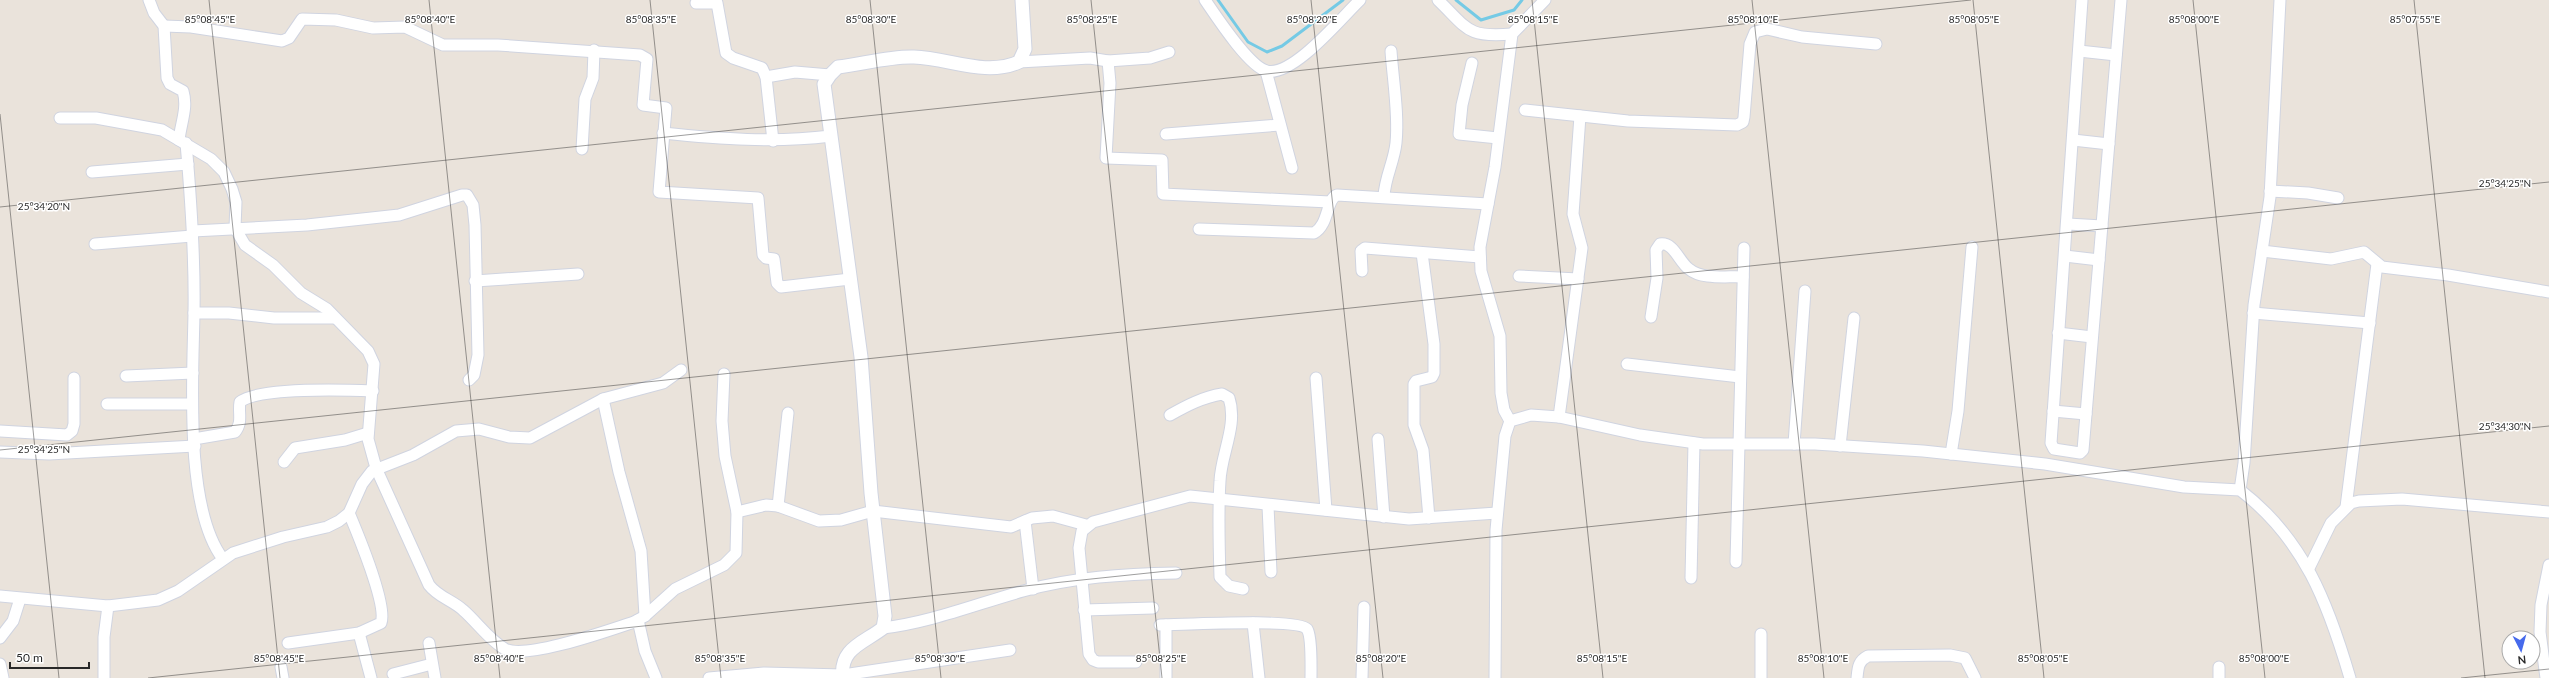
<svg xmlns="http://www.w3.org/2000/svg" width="2549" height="678" viewBox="0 0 2549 678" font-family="Lato,sans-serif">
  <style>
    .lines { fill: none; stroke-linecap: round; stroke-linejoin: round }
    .stream { stroke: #75cae5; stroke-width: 3 }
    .minor-casing { stroke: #d0d4e0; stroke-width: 13 }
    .tertiary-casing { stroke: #d0d4e0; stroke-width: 15 }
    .minor { stroke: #fff; stroke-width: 11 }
    .tertiary { stroke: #fff; stroke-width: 13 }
    .ticks { fill: none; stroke: #282828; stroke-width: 1; stroke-opacity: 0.45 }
    .ticks-label { font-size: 10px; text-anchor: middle; fill: #282828; stroke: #fff; stroke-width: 3; stroke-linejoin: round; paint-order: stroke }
  </style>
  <rect width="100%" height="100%" fill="#eae3db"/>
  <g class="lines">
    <g class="stream">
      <path d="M 1218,0 L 1248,42 L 1267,52 L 1282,46 L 1343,0"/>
      <path d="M 1456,0 L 1481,20 L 1514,10 L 1522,0"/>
    </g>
    <g class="minor-casing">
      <g id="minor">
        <path d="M 149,0 L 154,13 L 164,26 L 167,78 L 170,84 L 183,91 C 188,108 181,122 179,140"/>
        <path d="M 1205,0 C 1216,16 1249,67 1267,71 C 1293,77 1342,17 1360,0"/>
        <path d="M 1438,0 C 1468,29 1467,38 1512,34"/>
        <path d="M 2082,0 L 2051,443 L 2054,449 L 2080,453 L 2083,450 L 2121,0"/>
        <path d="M 696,3 L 717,3 L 726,53 L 733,58 L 762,68 L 766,77 L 773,141"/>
        <path d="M 164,26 L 191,27 L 282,41 L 289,38 L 302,19 L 336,20 L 373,28 L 405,27 L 443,45 L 498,45 L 640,55 L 647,59 L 643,105 L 666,108 L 659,192 L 758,198 L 763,255 L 766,258 L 774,259 L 777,283 L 781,287 L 850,279"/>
        <path d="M 2079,51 L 2116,55"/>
        <path d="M 1108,61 L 1110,83 L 1106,158 L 1162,160 L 1163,194 L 1330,202"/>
        <path d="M 1019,62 L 1090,58 L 1108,61 L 1150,58 L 1169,52"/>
        <path d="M 1472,63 L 1462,105 L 1459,134 L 1498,138"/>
        <path d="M 1266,71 L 1292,168"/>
        <path d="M 766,77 L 795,72 L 830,75"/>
        <path d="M 1525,110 L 1628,121 L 1737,125 L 1743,122 L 1744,117 L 1750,44 L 1755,32 L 1767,29 L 1802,37 L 1876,44"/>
        <path d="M 60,118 L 96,118 L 162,130 L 211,159 L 224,172 L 232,189 L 236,202 L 235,228 L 245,245 L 273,265 L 301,293 L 327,309 L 368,351 L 374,364 L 368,439 L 376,468 L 429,585 C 438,597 452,600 463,610 C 477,622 489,640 505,649 C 526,660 610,630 634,622 L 645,616 L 675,589 L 724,565 L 736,553 L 737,512 L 725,456 L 722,421 L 724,374"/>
        <path d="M 663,133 C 721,139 773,143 831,136"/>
        <path d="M 1166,134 L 1280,125"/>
        <path d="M 2073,140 L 2109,144"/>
        <path d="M 186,143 C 191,200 195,256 194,313 C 193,377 184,508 223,559"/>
        <path d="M 582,149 L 585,99 L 593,78 L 594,50"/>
        <path d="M 92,172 L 188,164"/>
        <path d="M 2270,191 L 2308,193 L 2338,198"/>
        <path d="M 1384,196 C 1385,177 1394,162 1396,143 C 1399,115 1393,80 1391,51"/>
        <path d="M 2068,224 L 2102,226"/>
        <path d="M 1199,229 L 1314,233 C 1329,225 1326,199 1337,195 L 1488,204"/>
        <path d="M 193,231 L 307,225 L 399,215 L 462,195 L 467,195 L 473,205 L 475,225 L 478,355 L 474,375 L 469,380"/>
        <path d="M 95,244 L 192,236"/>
        <path d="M 2262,251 L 2331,259 L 2364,252 L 2382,267 L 2448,275 L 2549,292"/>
        <path d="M 1422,253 L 1434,344 L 1434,373 L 1432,377 L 1416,381 L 1414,384 L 1414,425 L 1423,450 L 1429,518"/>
        <path d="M 2065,256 L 2099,260"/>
        <path d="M 1362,271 L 1361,251 L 1365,248 L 1480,257"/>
        <path d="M 1519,276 L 1578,279"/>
        <path d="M 475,281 L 578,274"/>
        <path d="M 194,313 L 229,313 L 274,318 L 335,318"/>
        <path d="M 2253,313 L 2370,323"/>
        <path d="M 1651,317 L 1657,278 L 1656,250 L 1660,244 C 1674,242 1679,262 1689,269 C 1702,280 1727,276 1743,277"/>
        <path d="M 2058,333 L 2092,337"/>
        <path d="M 1627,364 L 1740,377"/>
        <path d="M 126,376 L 193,373"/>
        <path d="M 1316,378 L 1326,510"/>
        <path d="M 603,399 L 619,472 L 641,551 L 645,616"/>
        <path d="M 107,404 L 192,404"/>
        <path d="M 2053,411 L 2086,414"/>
        <path d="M 1170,415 C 1186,406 1203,397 1222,394 L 1229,398 C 1238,425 1221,454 1220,481 C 1218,512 1219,545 1220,577 L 1229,586 L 1243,589"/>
        <path d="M 1559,417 L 1582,248 L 1573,214 L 1580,116"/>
        <path d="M 1510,421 L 1504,410 L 1501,393 L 1500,336 L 1481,271 L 1480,247 L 1495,167 L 1512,34 L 1545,0"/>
        <path d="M 0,431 L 67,435 L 72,431 L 74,424 L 74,378"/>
        <path d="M 194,439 L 235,432 C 243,422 238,413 240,402 C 258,387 347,390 373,391"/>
        <path d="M 1378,439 L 1384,517"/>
        <path d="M 1794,444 L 1805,291"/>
        <path d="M 1840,446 L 1854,318"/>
        <path d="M 0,452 L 49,454 L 195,446"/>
        <path d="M 1951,454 L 1958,411 L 1972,247"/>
        <path d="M 284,462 L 295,448 L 345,440 L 368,433"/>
        <path d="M 2240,490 L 2244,463 L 2254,305 L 2270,197 L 2280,0"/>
        <path d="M 778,506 L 788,413"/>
        <path d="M 1268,506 L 1271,572"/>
        <path d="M 2346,507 L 2377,264"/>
        <path d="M 737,512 L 766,505 L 778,506 L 819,521 L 841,520 L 873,511 L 1011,527 L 1032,518 L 1053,516 L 1086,525"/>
        <path d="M 1025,521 L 1033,589"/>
        <path d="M 1736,562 L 1744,248"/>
        <path d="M 2309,568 L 2331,523 L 2351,503 L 2359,501 L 2402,499 L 2549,512"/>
        <path d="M 1691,578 L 1694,443"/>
        <path d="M 0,596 L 108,606 L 158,600 L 178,591 L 233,553 L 283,537 L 327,527 L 339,521 L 349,513 L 362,484 L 372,471 L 413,455 L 456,431 L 479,429 L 509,437 L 530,438 L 603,399 L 663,383 L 681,370"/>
        <path d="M 1084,610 L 1153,608"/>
        <path d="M 638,620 L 645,651 L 656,678"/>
        <path d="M 1253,623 L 1259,678"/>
        <path d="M 1160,625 C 1181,625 1297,618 1307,629 C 1312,636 1311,668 1311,678"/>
        <path d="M 1166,625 L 1166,678"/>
        <path d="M 883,628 C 932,622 976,604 1023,591 C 1073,577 1124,574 1176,573"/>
        <path d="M 359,633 L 371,678"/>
        <path d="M 0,638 L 13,621 L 20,599"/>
        <path d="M 288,643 L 359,633 L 381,623 C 388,606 357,532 349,513"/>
        <path d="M 429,643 L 435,678"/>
        <path d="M 1136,662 L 1098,662 L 1093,660 L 1089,654 L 1079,548 L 1082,531 L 1093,522 L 1190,496 L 1409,519 L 1497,513"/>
        <path d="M 0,664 L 3,678"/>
        <path d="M 281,667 L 283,678"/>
        <path d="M 2219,667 L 2219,678"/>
        <path d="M 393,674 L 432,664"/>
        <path d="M 104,678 L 104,637 L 108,606"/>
        <path d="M 709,678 L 764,673 L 843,675 L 1010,650"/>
        <path d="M 1362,678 L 1364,607"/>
        <path d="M 1495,678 L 1496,530 L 1505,436 L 1510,421 L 1531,415 L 1559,417 L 1640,435 L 1703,444 L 1815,444 L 1923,451 L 2045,464 L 2184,487 L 2240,490 C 2304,539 2328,603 2350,678"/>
        <path d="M 1761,678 L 1761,634"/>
        <path d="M 1857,678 C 1858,668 1858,661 1868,656 L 1950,655 L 1965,658 L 1975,678"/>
        <path d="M 2546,678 L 2540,632 L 2541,605 L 2549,565"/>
      </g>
    </g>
    <g class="tertiary-casing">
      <path id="tertiary" d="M 843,678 C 839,648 864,643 883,628 L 885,616 L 871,493 L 861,357 L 824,84 L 830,75 L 838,67 C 863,64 890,56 914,57 C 949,58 985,77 1019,62 L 1025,49 L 1022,0"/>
    </g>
    <use href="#minor" class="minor"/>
    <use href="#tertiary" class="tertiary"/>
  </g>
  <path class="ticks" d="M 209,0 L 280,678M 429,0 L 500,678M 650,0 L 721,678M 870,0 L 941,678M 1091,0 L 1162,678M 1311,0 L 1383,678M 1532,0 L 1603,678M 1752,0 L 1824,678M 1973,0 L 2044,678M 2193,0 L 2265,678M 2414,0 L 2485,678M 0,114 L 59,678M 0,207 L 1971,0M 0,450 L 2549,182M 148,678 L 2549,426M 2461,678 L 2549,669"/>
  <g class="ticks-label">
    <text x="210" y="23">85°08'45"E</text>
    <text x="430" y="23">85°08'40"E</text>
    <text x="651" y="23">85°08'35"E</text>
    <text x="871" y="23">85°08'30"E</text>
    <text x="1092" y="23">85°08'25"E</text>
    <text x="1312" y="23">85°08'20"E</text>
    <text x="1533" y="23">85°08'15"E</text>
    <text x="1753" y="23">85°08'10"E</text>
    <text x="1974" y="23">85°08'05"E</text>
    <text x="2194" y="23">85°08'00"E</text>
    <text x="2415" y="23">85°07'55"E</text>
    <text x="2505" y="187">25°34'25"N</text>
    <text x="44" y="210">25°34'20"N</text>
    <text x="2505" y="430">25°34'30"N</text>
    <text x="44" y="453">25°34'25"N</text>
    <text x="279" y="662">85°08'45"E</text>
    <text x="499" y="662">85°08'40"E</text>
    <text x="720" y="662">85°08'35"E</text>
    <text x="940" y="662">85°08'30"E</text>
    <text x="1161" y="662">85°08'25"E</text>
    <text x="1381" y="662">85°08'20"E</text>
    <text x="1602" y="662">85°08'15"E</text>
    <text x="1823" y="662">85°08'10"E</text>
    <text x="2043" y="662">85°08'05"E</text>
    <text x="2264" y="662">85°08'00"E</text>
  </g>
  <g transform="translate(2521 650) rotate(174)"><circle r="19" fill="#ffffff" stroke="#a9a9a9"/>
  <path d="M0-3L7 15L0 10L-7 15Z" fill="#466aec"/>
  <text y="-6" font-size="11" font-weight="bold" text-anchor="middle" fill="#282828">N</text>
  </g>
  <path d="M10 662v6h79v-6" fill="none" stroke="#282828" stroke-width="2"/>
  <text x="16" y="662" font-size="12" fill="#282828" stroke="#ffffff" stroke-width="3" paint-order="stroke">50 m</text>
</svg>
